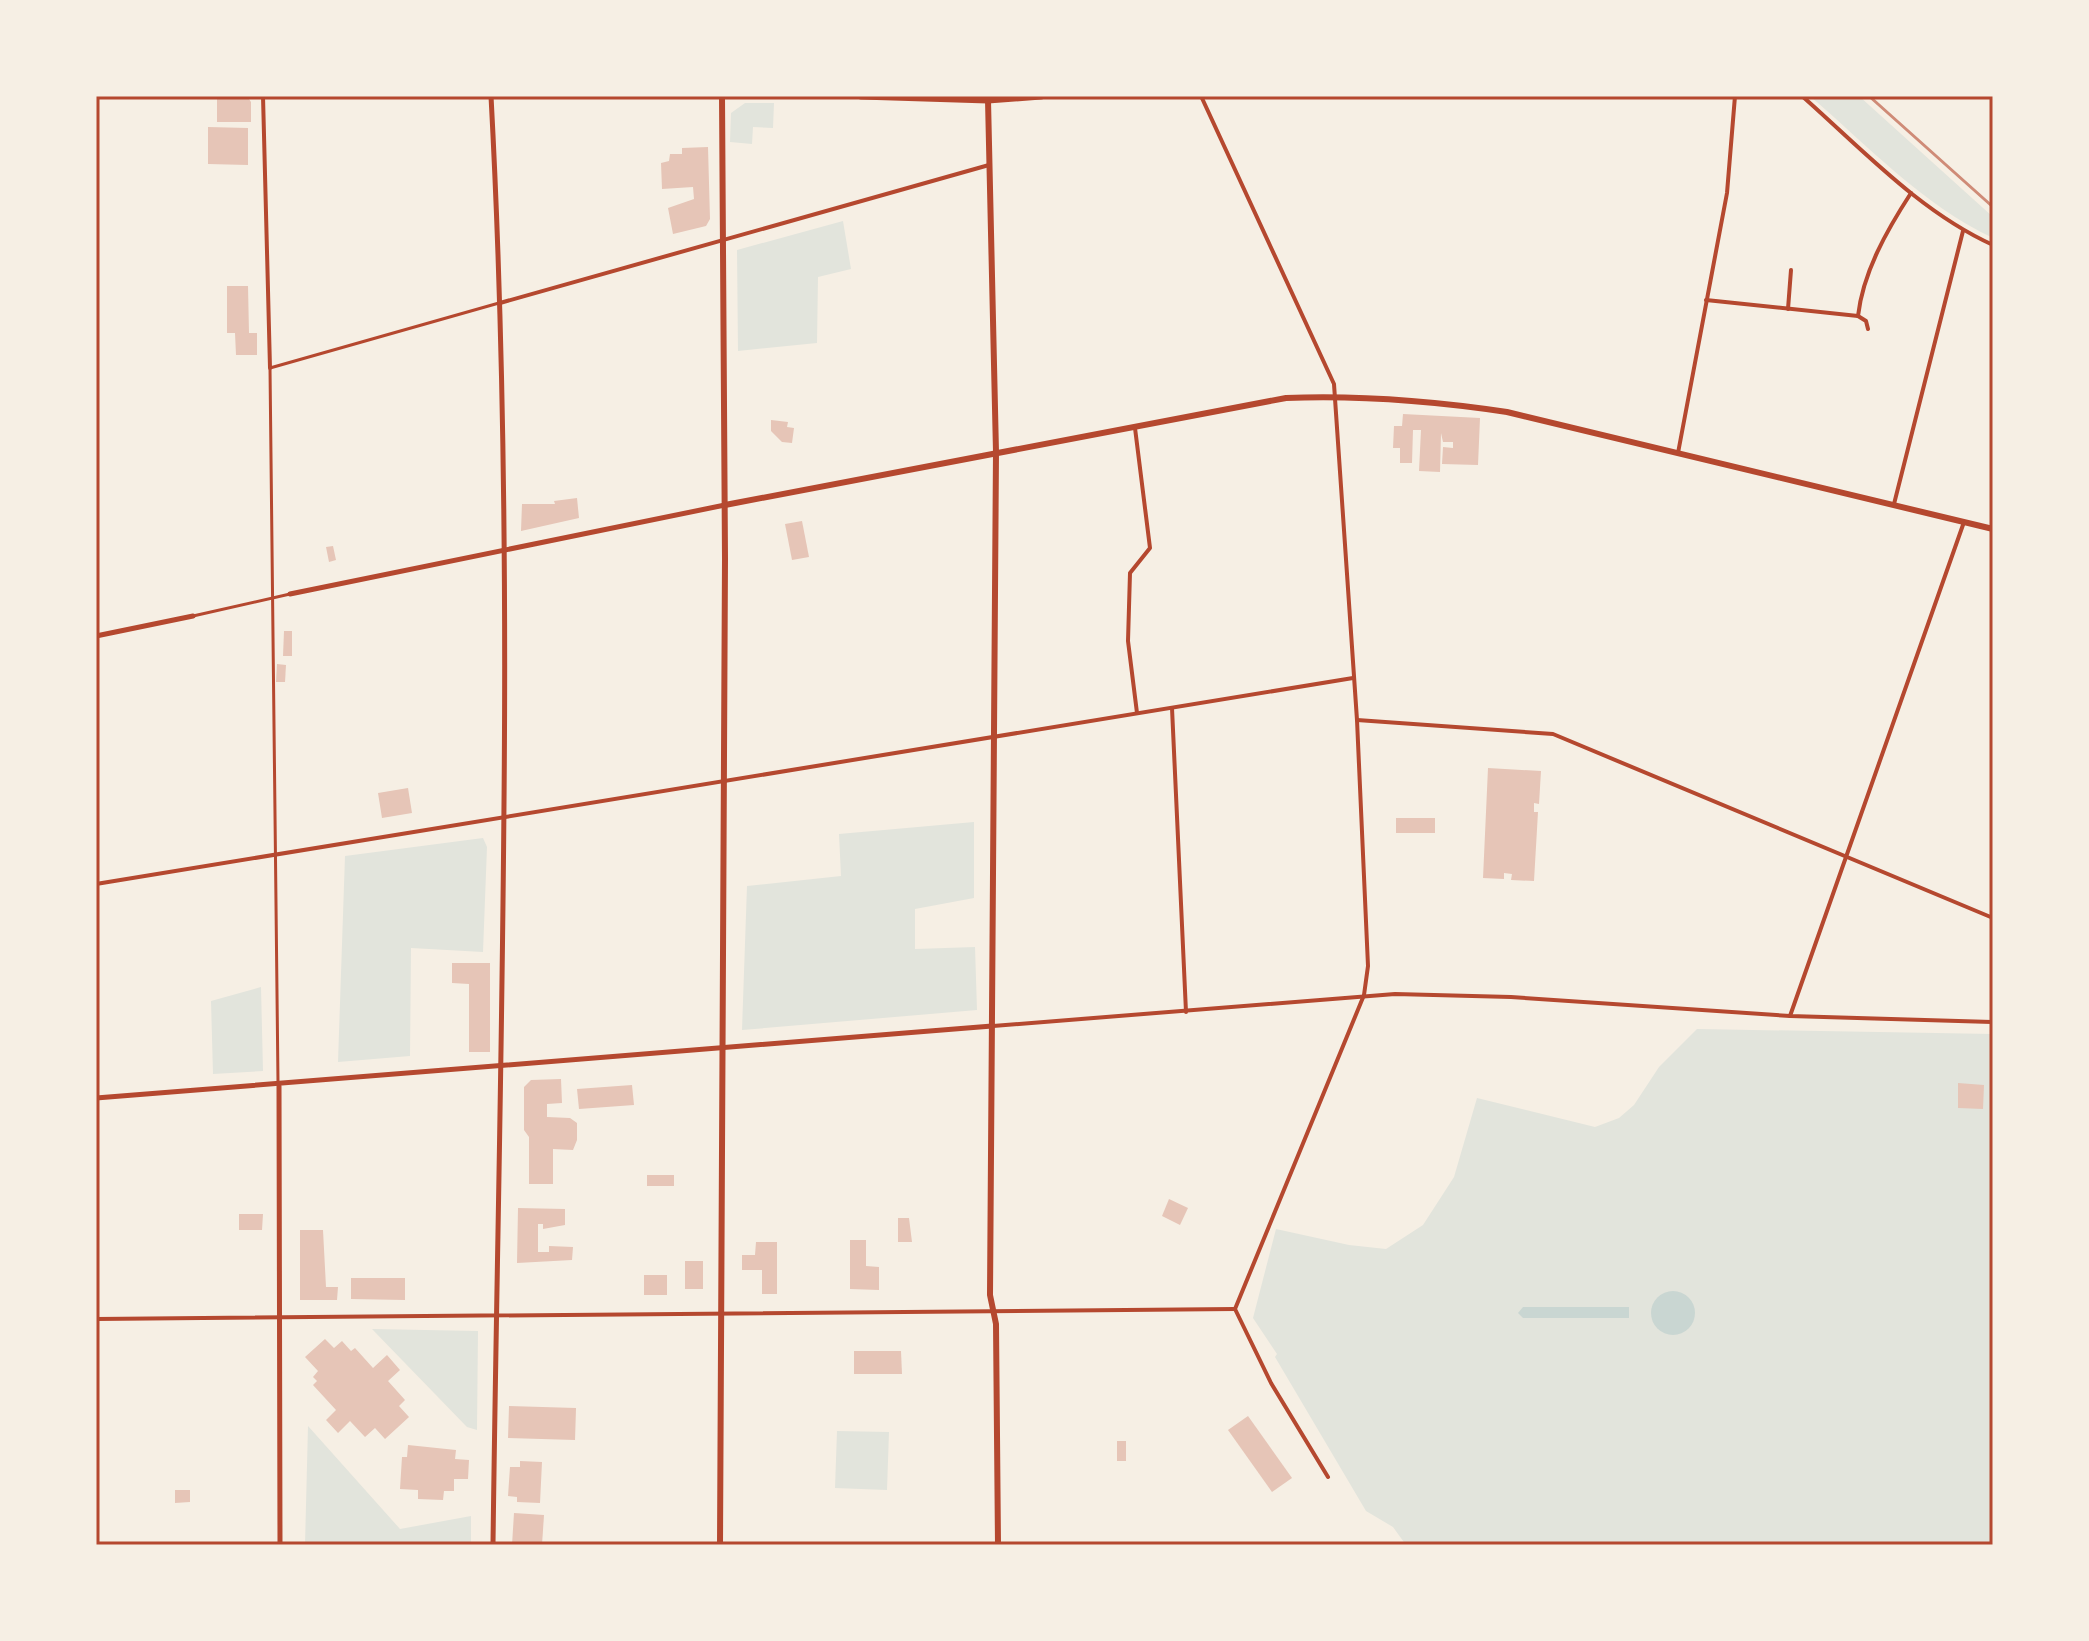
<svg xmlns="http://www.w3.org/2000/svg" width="2089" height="1641" viewBox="0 0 2089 1641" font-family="Inter,sans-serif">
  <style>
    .green { fill: #e2e4dc }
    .water { fill: #c9d6d2 }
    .building { fill: #e6c5b7 }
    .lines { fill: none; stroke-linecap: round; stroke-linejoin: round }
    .pedestrian { stroke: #b5482f; stroke-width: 3 }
    .minor { stroke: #b5482f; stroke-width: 4 }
    .tertiary { stroke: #b5482f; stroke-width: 5 }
    .secondary { stroke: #b5482f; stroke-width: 6 }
    .primary { stroke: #b5482f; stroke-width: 7 }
    .rail { stroke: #cf8b77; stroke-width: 3 }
    .neatline { fill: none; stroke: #b5482f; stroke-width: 3 }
  </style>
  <rect width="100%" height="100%" fill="#f6efe4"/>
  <g class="green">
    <path d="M 1810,96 L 1859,96 L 1993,217 L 1993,238 C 1923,205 1868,146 1810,96 Z"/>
    <path d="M 745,103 L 774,103 L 773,128 L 753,127 L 752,144 L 730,142 L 731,113 Z"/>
    <path d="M 843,221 L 851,269 L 818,277 L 817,343 L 738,351 L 737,250 Z"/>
    <path d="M 974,822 L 974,898 L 915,909 L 915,949 L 975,947 L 977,1010 L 742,1030 L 747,886 L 841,876 L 839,834 Z"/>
    <path d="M 483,838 L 487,847 L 483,952 L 411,948 L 410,1056 L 338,1062 L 345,856 Z"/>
    <path d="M 261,987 L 263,1071 L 213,1074 L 211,1001 Z"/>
    <path d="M 1697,1029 L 1993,1034 L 1993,1545 L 1406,1545 L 1393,1527 L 1366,1511 L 1275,1357 L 1277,1354 L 1253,1318 L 1276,1229 L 1349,1245 L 1386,1249 L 1423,1225 L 1454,1177 L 1477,1098 L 1595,1127 L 1619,1118 L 1634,1105 L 1659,1067 Z"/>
    <path d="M 372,1329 L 478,1331 L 477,1430 L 467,1427 Z"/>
    <path d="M 308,1426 L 400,1529 L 471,1516 L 471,1545 L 305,1545 Z"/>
    <path d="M 837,1431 L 889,1432 L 887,1490 L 835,1488 Z"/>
  </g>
  <g class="water">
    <circle cx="1673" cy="1313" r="22"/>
    <path d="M 1523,1307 L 1629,1307 L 1629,1318 L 1523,1318 L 1518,1313 Z"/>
  </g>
  <g class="building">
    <path d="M 217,96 L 247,96 L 251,102 L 251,122 L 217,122 Z"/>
    <path d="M 208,127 L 248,128 L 248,165 L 208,164 Z"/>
    <path d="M 708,147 L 710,219 L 706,226 L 673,234 L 668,208 L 694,199 L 693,187 L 662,189 L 661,163 L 669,161 L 670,154 L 682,154 L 682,148 Z"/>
    <path d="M 227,286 L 248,286 L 249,333 L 257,333 L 257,355 L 236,355 L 235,333 L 227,333 Z"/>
    <path d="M 1403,414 L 1480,418 L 1478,465 L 1442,464 L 1443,447 L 1453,448 L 1453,442 L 1443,442 L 1441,433 L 1440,472 L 1419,471 L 1421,430 L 1413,430 L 1412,463 L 1400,463 L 1400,448 L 1393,448 L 1394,426 L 1402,426 Z"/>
    <path d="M 771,420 L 788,422 L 787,427 L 794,428 L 792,443 L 782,442 L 771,431 Z"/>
    <path d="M 577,498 L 579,518 L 521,531 L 522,504 L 555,504 L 554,501 Z"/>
    <path d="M 802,521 L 809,557 L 792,560 L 785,524 Z"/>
    <path d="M 333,546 L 336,560 L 329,562 L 326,547 Z"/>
    <path d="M 284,631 L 292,631 L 292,656 L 283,656 Z"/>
    <path d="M 277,664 L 286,665 L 285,682 L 276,682 Z"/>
    <path d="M 1488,768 L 1541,771 L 1539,804 L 1534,803 L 1534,812 L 1538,812 L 1534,881 L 1511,880 L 1512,874 L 1504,873 L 1504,879 L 1483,878 Z"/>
    <path d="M 408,788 L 412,813 L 382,818 L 378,793 Z"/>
    <rect x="1396" y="818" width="39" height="15"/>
    <path d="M 452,963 L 490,963 L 490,1052 L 469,1052 L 469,984 L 452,983 Z"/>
    <path d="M 561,1079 L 562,1103 L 547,1104 L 547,1117 L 570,1118 L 577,1123 L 577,1140 L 573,1150 L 553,1149 L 553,1184 L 529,1184 L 529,1137 L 524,1130 L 524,1087 L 531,1080 Z"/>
    <path d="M 1958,1083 L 1984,1085 L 1983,1109 L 1958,1108 Z"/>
    <path d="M 632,1085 L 634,1105 L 579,1109 L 577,1089 Z"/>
    <rect x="647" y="1175" width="27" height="11"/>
    <path d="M 1169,1199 L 1188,1208 L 1180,1225 L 1162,1216 Z"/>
    <path d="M 518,1208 L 565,1209 L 565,1225 L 543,1229 L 543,1224 L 538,1224 L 538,1252 L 549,1252 L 549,1246 L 573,1247 L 572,1260 L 517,1263 Z"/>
    <path d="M 239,1214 L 263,1214 L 262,1230 L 239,1230 Z"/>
    <path d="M 898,1218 L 909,1218 L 912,1242 L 898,1242 Z"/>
    <path d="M 300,1230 L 323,1230 L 326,1287 L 338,1287 L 337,1300 L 300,1300 Z"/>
    <path d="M 850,1240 L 866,1240 L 866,1266 L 879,1267 L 879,1290 L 850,1289 Z"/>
    <path d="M 756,1242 L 777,1242 L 777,1294 L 762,1294 L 762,1270 L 742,1270 L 742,1255 L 755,1255 Z"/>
    <rect x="685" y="1261" width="18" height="28"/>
    <rect x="644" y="1275" width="23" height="20"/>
    <path d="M 351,1278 L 405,1278 L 405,1300 L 351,1299 Z"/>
    <path d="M 325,1339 L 334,1348 L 342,1341 L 351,1351 L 355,1348 L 373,1368 L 387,1355 L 400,1370 L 388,1381 L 405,1400 L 399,1406 L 409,1417 L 385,1439 L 375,1428 L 365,1437 L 350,1421 L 338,1433 L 326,1420 L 336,1410 L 313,1385 L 317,1381 L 313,1377 L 318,1371 L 305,1357 Z"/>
    <path d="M 854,1351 L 901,1351 L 902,1374 L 854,1374 Z"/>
    <path d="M 509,1406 L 576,1408 L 575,1440 L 508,1438 Z"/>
    <path d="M 1248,1416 L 1292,1478 L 1272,1492 L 1228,1430 Z"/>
    <rect x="1117" y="1441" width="9" height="20"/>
    <path d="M 408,1445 L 456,1450 L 455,1459 L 469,1460 L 468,1479 L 454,1479 L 454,1491 L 444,1491 L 443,1500 L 418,1499 L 418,1490 L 400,1489 L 402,1457 L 407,1457 Z"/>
    <path d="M 520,1461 L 542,1462 L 540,1503 L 517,1502 L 517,1497 L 508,1496 L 510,1467 L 520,1467 Z"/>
    <path d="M 175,1490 L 190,1490 L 190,1502 L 175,1503 Z"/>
    <path d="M 514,1513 L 544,1515 L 542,1545 L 512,1545 Z"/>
  </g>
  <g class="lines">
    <g class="pedestrian">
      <path d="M 193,616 L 290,594"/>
      <path d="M 278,1082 L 270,368 L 499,303"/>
    </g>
    <g class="minor">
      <path d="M 263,96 L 270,368"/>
      <path d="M 1201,96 L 1334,384 L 1357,720 L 1368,966 L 1364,995 L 1235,1309 L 1271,1383 L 1328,1477"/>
      <path d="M 1802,96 C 1862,149 1920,212 1993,245"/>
      <path d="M 1706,300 L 1858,316 L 1866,321 L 1868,329"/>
      <path d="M 500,303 L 989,165"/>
      <path d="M 1788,309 L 1791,270"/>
      <path d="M 1858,316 C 1863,272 1887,230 1911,193"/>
      <path d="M 1135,428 L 1150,548 L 1130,573 L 1128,641 L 1137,713"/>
      <path d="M 1678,453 L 1727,193 L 1735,96"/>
      <path d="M 1894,504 L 1963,231"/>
      <path d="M 1172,708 L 1186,1012"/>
      <path d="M 1357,720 L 1553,734 L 1993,918"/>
      <path d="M 96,884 L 1353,678"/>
      <path d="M 1790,1016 L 1964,522"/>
      <path d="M 993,1026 L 1395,994 L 1511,997 L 1790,1016 L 1992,1022"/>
      <path d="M 96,1319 L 1235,1309"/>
    </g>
    <g class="tertiary">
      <path d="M 491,96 C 517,578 499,1062 493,1545"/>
      <path d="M 290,594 L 725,505"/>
      <path d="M 96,636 L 193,616"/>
      <path d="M 279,1086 L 280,1545"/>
      <path d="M 96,1098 L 992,1026"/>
    </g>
    <g class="secondary">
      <path d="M 988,100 L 996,452 L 990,1295 L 996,1324 L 998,1545"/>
      <path d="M 725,505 L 1286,398 C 1360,395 1433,401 1507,412 L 1993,529"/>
      <path d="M 720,1545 L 725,559 L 722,96"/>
    </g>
    <path class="primary" d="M 861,96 L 988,100 L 1041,96"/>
    <path class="rail" d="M 1869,96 L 1993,207"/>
  </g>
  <rect width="2089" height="1641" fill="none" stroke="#f6efe4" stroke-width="196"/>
  <rect x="98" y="98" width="1893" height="1445" class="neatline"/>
</svg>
